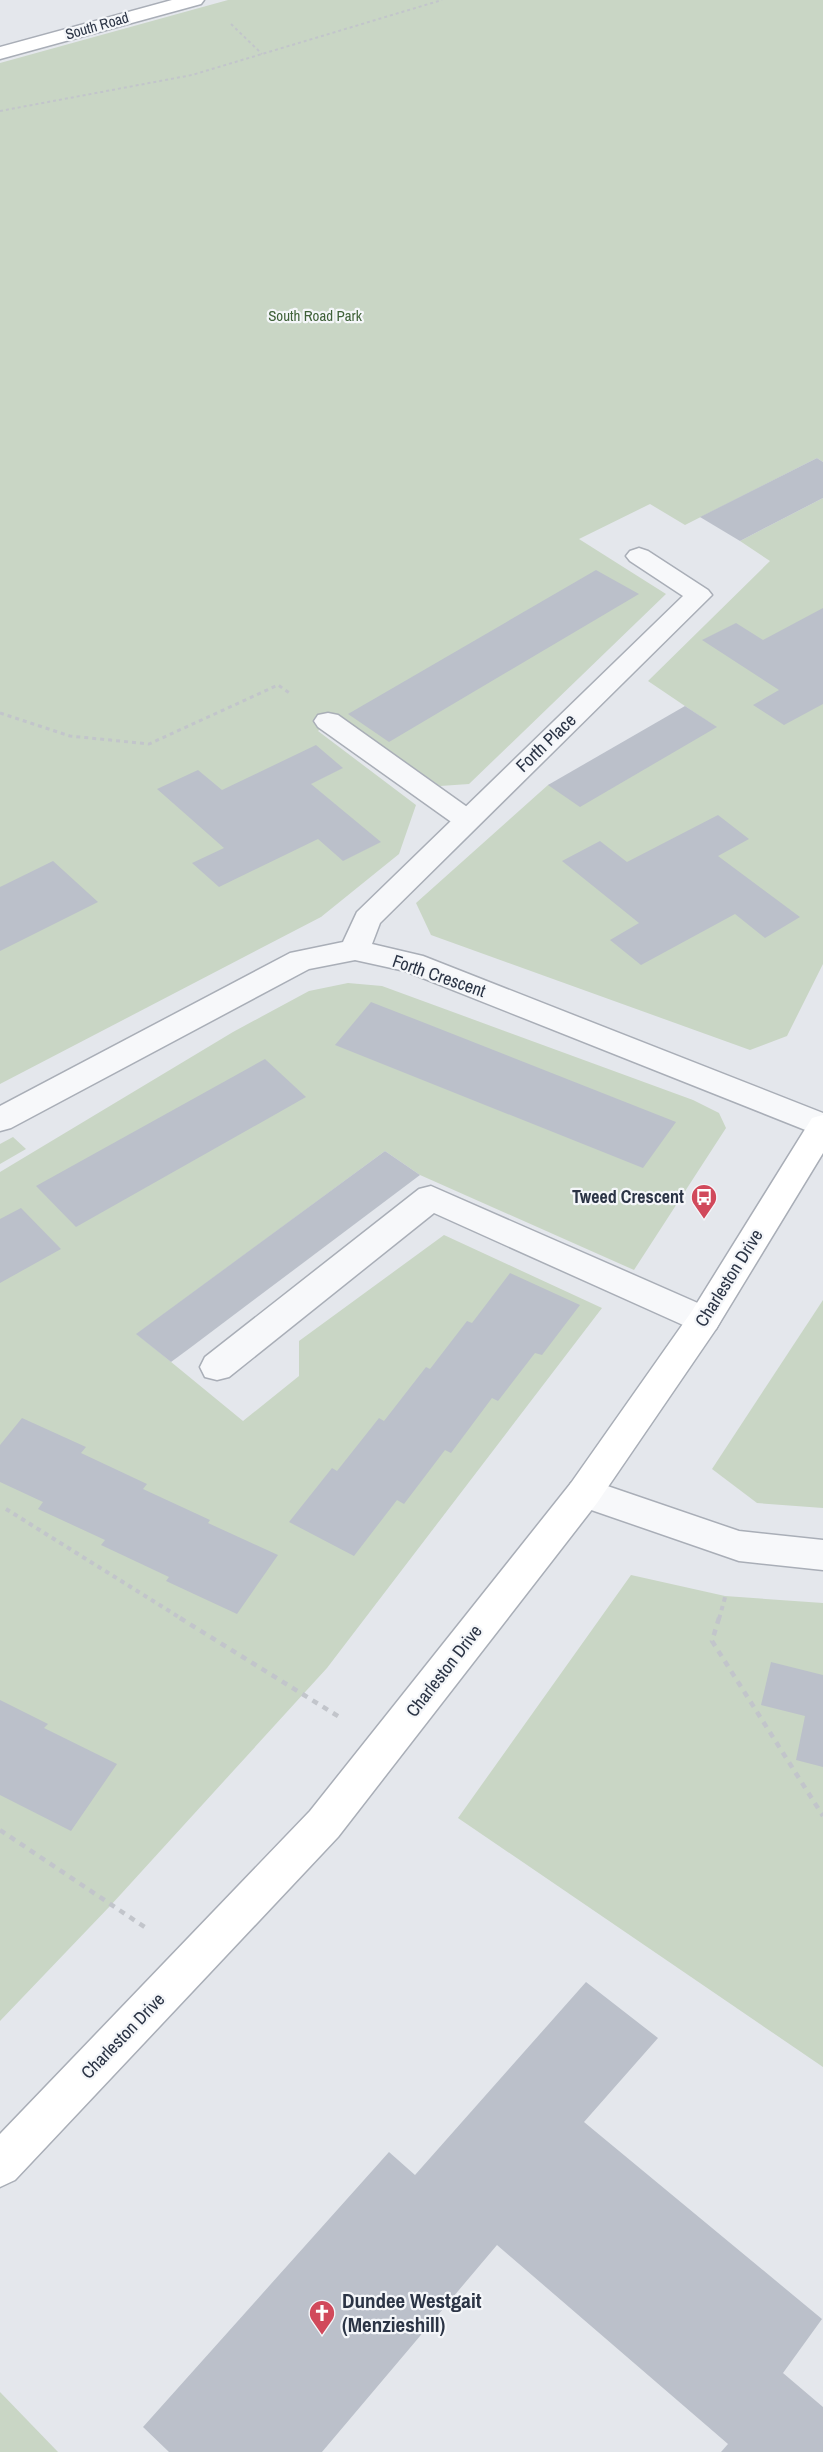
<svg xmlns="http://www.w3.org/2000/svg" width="823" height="2452" viewBox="0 0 823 2452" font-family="'Archivo Narrow',sans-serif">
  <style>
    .green { fill: #c9d6c5 }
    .building { fill: #bbc0ca }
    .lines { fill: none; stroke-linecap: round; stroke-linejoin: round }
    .lane-casing { stroke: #a9aeb7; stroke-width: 3 }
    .street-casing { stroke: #a9aeb7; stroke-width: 3 }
    .secondary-casing { stroke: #a9aeb7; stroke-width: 3 }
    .path-far3 { stroke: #c2c5cb; stroke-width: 2; stroke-dasharray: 3 3; stroke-linecap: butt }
    .path-far2 { stroke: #c2c5cb; stroke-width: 3; stroke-dasharray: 4 4; stroke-linecap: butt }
    .path-far1 { stroke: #c2c5cb; stroke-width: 4; stroke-dasharray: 4.5 4.5; stroke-linecap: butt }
    .path { stroke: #c2c5cb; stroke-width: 4.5; stroke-dasharray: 6 6; stroke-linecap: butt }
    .lane { fill: #f7f8fa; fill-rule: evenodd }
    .street { fill: #f7f8fa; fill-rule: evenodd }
    .secondary { fill: #fff; fill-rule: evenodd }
    .labels { text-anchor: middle; stroke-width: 4.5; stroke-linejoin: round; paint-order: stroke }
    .far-street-label { font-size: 15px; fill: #2b3445; stroke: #f4f6f9 }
    .far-park-label { font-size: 15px; fill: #3f6138; stroke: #f4f6f9 }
    .street-label { font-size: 18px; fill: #2b3445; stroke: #f4f6f9 }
    .poi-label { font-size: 18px; font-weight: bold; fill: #2b3445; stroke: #f4f6f9; text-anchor: end }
    .near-poi-label { font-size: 21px; font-weight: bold; fill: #2b3445; stroke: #f4f6f9; text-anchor: start }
  </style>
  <rect width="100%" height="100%" fill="#e4e7ec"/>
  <g class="green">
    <path d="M 228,0 L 823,0 L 823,462 L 817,458 L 685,525 L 650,504 L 579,539 L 666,594 L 469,784 L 440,786 L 341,717 L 328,721 L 318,731 L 416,805 L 399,854 L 321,917 L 0,1084 L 0,63 Z"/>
    <path d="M 823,498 L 823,964 L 787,1036 L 750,1050 L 431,935 L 416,903 L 548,785 L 716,727 L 648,681 L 770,561 L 740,541 Z"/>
    <path d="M 348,983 L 382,986 L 693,1100 L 719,1113 L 726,1128 L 634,1270 L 420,1175 L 385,1151 L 137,1334 L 243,1421 L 299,1376 L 299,1341 L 444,1235 L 602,1308 L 327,1668 L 111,1905 L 0,2021 L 0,1172 L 233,1032 L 309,991 Z"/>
    <path d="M 13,1137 L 26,1149 L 0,1164 L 0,1144 Z"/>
    <path d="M 823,1300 L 823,1508 L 757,1503 L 712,1469 Z"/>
    <path d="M 631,1575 L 725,1596 L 823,1603 L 823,2067 L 458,1818 Z"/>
    <path d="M 0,2392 L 58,2452 L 0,2452 Z"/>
  </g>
  <g class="building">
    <path d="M 817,458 L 823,462 L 823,498 L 740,541 L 700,517 Z"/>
    <path d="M 596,570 L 639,594 L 389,742 L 348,714 Z"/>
    <path d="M 823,608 L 823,704 L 784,725 L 753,705 L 779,690 L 702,640 L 736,623 L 763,640 Z"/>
    <path d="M 685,706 L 717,727 L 580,807 L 548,785 Z"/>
    <path d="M 316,745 L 343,768 L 311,784 L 381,842 L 343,861 L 318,839 L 219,887 L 192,863 L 224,848 L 157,789 L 198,770 L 222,790 Z"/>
    <path d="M 718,815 L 749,839 L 718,856 L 800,917 L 765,938 L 735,914 L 641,965 L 610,940 L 639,923 L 562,861 L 600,841 L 627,862 Z"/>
    <path d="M 53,861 L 98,902 L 0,951 L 0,887 Z"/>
    <path d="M 371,1002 L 430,1025 L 676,1122 L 643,1168 L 335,1045 Z"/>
    <path d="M 265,1059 L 306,1097 L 76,1227 L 36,1186 Z"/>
    <path d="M 385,1151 L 420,1175 L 190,1348 L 171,1362 L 136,1334 Z"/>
    <path d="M 21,1208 L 61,1249 L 0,1283 L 0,1219 Z"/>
    <path d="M 510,1273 L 580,1305 L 542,1355 L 535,1353 L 498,1401 L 492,1398 L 451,1453 L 445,1450 L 404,1504 L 397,1500 L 354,1556 L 289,1522 L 332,1468 L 337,1471 L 379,1418 L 384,1421 L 426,1367 L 430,1369 L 467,1321 L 472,1323 Z"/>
    <path d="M 22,1418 L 86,1447 L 81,1453 L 147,1484 L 143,1489 L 210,1520 L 208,1523 L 278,1555 L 237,1614 L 166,1581 L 169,1577 L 101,1545 L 105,1540 L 38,1509 L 43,1502 L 0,1482 L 0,1445 Z"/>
    <path d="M 771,1662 L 823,1675 L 823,1767 L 796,1760 L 805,1716 L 761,1705 Z"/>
    <path d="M 0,1700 L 48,1724 L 44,1728 L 117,1764 L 71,1831 L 0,1795 Z"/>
    <path d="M 586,1982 L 658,2038 L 584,2122 L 822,2319 L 783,2373 L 823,2407 L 823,2452 L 721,2452 L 728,2444 L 497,2245 L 322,2452 L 169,2452 L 143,2427 L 389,2152 L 415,2175 Z"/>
  </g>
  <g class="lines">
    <g class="lane-casing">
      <g id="lane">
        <path d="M 328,713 L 338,715 L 477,814 L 481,820 L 477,826 L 467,829 L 457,826 L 318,727 L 314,721 L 318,715 Z"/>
        <path d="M 431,1186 L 716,1311 L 721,1320 L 716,1329 L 704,1333 L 692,1329 L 434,1213 L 229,1377 L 217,1380 L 205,1377 L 200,1367 L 205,1357 L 419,1189 Z"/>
      </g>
    </g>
    <g class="street-casing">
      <g id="street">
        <path d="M 639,548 L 648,551 L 708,590 L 712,595 L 380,923 L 372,944 L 423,956 L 823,1113 L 823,1137 L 405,971 L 355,960 L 309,969 L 11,1128 L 0,1131 L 0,1106 L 290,953 L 343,942 L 357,912 L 683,596 L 630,561 L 626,556 L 630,551 Z"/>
        <path d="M 584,1478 L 739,1531 L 823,1540 L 823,1570 L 739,1561 L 571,1503 L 566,1493 L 571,1483 Z"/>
      </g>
    </g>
    <g class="secondary-casing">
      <g id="secondary">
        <path d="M 172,0 L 204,0 L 201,4 L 0,59 L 0,47 Z"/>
        <path d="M 823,1115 L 823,1153 L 716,1329 L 597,1503 L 338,1837 L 15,2180 L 0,2187 L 0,2134 L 310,1811 L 571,1483 L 692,1311 L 812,1118 Z"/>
      </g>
    </g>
    <g class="path-far3">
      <path d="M 231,24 L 262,54"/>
      <path d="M 0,111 L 192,75 L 442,0"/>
    </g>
    <path class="path-far2" d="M 0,713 L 70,736 L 149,744 L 278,685 L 291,694"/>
    <g class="path-far1">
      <path d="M 6,1509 L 182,1619"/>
      <path d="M 719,1619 L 726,1594"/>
    </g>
    <g class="path">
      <path d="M 180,1618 L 341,1718"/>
      <path d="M 719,1618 L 712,1641 L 823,1816"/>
      <path d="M 0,1830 L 149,1930"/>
    </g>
    <use href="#lane" class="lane"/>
    <use href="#street" class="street"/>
    <use href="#secondary" class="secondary"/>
  </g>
  <defs>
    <g id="bus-pin" transform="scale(1.35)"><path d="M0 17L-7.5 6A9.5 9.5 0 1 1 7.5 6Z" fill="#d1495b" stroke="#f4f6f9"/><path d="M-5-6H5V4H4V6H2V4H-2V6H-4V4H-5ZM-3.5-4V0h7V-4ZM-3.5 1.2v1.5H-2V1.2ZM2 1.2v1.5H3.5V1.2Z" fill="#fff"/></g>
    <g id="church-pin" transform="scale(1.35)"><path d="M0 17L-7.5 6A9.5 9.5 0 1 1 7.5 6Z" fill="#d1495b" stroke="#f4f6f9"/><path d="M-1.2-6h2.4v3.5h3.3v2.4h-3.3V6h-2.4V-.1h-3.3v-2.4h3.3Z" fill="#fff"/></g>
  </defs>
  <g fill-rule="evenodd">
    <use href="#bus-pin" x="704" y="1197"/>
    <use href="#church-pin" x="322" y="2313"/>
  </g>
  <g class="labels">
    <g class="far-street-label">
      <text transform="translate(97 26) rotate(-16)" y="5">South Road</text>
    </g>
    <g class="far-park-label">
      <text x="315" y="321">South Road Park</text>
    </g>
    <g class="street-label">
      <text transform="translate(546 743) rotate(-44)" y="6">Forth Place</text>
      <text transform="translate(439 976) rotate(19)" y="6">Forth Crescent</text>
      <text transform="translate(729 1278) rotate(-58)" y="6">Charleston Drive</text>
      <text transform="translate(444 1671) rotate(-52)" y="6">Charleston Drive</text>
      <text transform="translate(123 2036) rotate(-46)" y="6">Charleston Drive</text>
    </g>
    <g class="poi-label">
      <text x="684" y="1203">Tweed Crescent</text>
    </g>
    <g class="near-poi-label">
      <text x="342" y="2308">Dundee Westgait<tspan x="342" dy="24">(Menzieshill)</tspan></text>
    </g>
  </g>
</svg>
